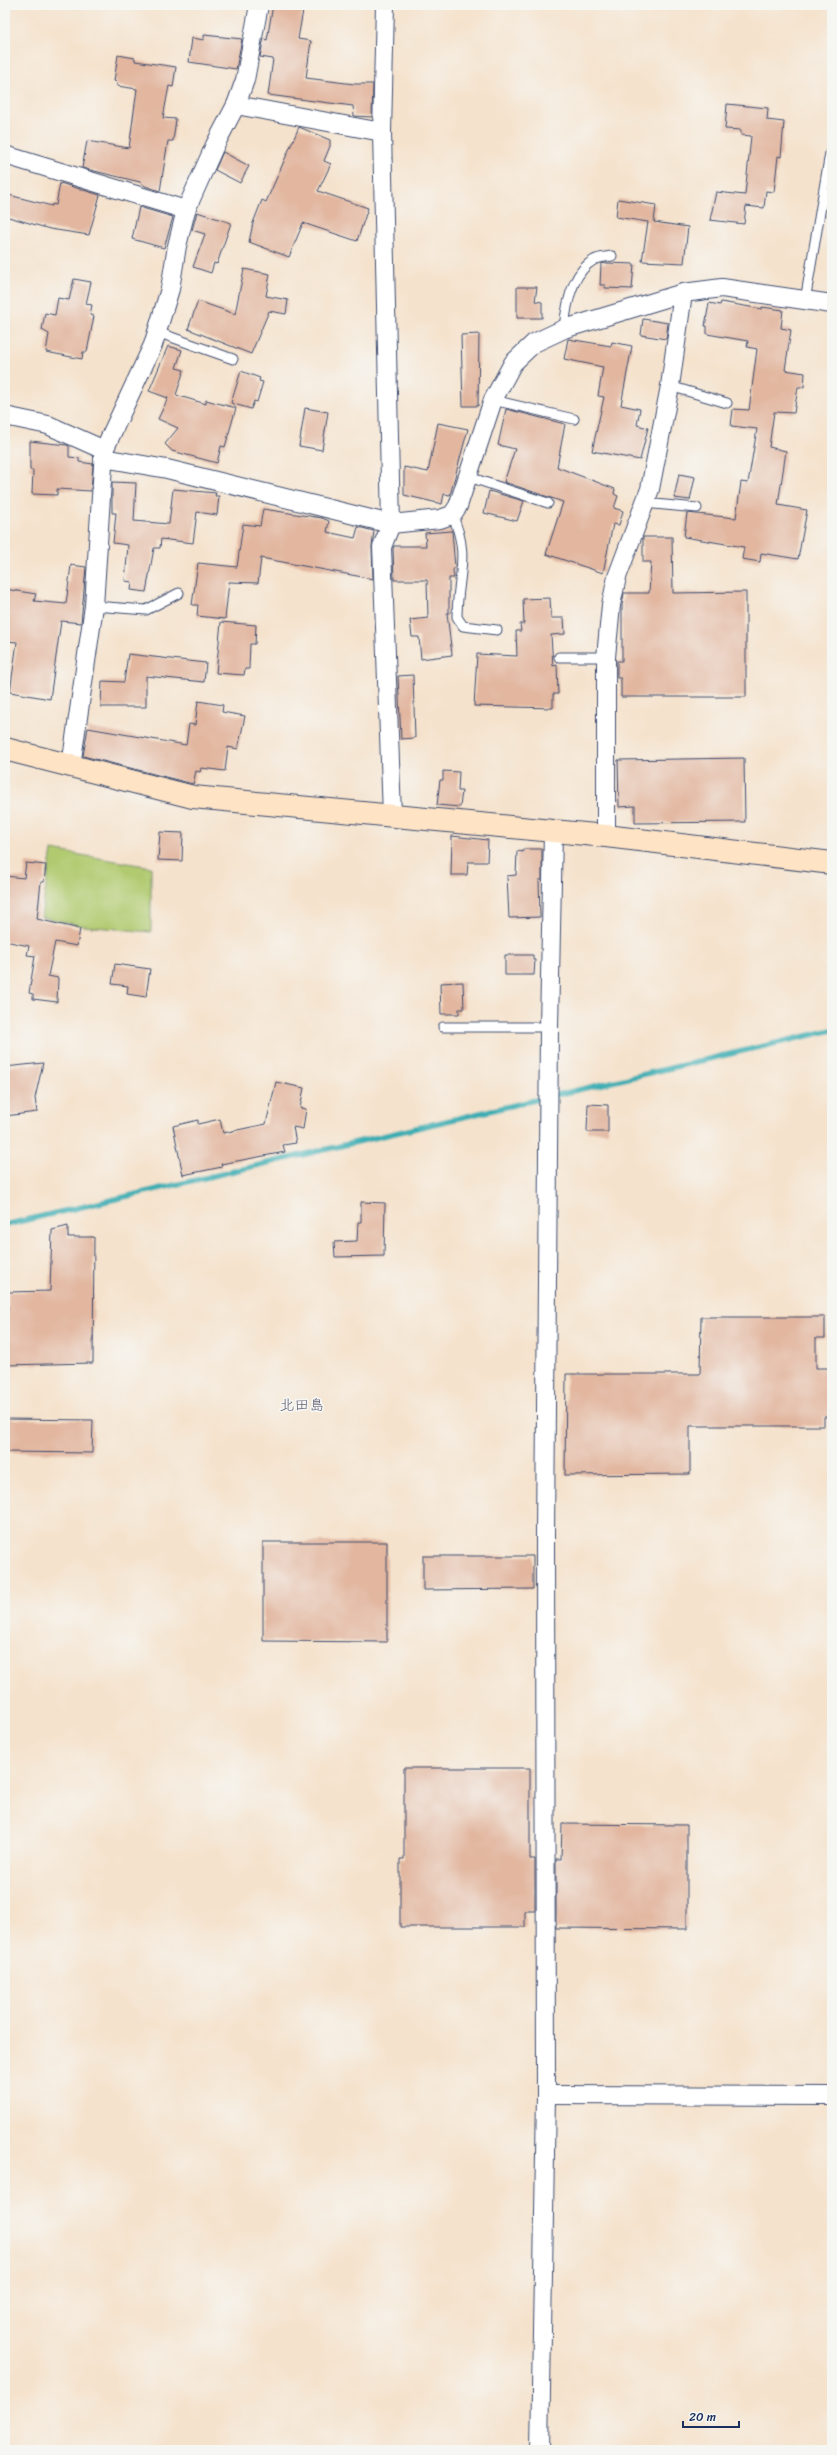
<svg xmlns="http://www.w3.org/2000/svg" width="837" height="2455" viewBox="0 0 837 2455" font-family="Sriracha,'Klee One',sans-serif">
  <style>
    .green { fill: #b1ca70; stroke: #667c67 }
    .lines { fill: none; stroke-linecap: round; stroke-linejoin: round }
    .stream { stroke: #3badb3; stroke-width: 5.5 }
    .building { fill: #e2b69f }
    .lane-casing { stroke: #3c4a6e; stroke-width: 11 }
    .street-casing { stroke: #3c4a6e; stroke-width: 20 }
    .secondary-casing { stroke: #3c4a6e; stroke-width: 24 }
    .lane { stroke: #fff; stroke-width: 9 }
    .street { stroke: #fff; stroke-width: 18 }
    .secondary { stroke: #fee4c5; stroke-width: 22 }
    .labels { text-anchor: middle; stroke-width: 3.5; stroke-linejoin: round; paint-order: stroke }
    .quarter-label { font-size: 15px; fill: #615e75; stroke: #f6f6f2 }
  </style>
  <rect width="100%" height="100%" fill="#f6f6f2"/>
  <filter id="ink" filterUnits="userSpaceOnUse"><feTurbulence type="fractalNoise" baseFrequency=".025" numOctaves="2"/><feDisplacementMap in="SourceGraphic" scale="8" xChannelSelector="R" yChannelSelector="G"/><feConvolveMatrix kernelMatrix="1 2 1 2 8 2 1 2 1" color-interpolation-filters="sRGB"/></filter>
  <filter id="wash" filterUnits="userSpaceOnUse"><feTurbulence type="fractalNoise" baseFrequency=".012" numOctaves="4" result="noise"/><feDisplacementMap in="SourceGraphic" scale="16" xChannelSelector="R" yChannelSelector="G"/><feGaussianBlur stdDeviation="0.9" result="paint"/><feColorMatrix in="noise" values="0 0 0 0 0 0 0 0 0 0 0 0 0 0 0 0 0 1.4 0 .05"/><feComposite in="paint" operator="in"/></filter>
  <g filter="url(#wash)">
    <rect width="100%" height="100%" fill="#f5e2cc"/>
    <path class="green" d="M 52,850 L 151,867 L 151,932 L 83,926 L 41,917 Z"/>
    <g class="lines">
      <path class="stream" d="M 5,1225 L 832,1030"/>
    </g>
    <g id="blocks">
      <g class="building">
        <path d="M 273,5 L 304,5 L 298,39 L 311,41 L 306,78 L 354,84 L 373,84 L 372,117 L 354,116 L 353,106 L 268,95 L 273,59 L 260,57 L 263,42 L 264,39 L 267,40 Z"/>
        <path d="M 204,35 L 242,39 L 236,69 L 189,62 L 192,38 L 204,40 Z"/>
        <path d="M 118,55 L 135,58 L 135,61 L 176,67 L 173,87 L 169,86 L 163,118 L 176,119 L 173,141 L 168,141 L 160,191 L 145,186 L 140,182 L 82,168 L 87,141 L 129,148 L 137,89 L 117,86 L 117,82 L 114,81 Z"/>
        <path d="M 727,104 L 768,108 L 767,120 L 784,122 L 781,157 L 778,156 L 774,192 L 766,191 L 764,208 L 746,206 L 744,224 L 710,220 L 716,192 L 745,195 L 751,136 L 741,135 L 741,130 L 725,129 Z"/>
        <path d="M 299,127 L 330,140 L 330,146 L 324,161 L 331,164 L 318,191 L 368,208 L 357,241 L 303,223 L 289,257 L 249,242 L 253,223 L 262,200 L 266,202 Z"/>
        <path d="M 223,152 L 249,166 L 240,183 L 215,170 Z"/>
        <path d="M 60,183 L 100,195 L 89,235 L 50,229 L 5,216 L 5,194 L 52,206 L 52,204 L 56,205 Z"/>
        <path d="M 618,199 L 656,205 L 654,222 L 688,227 L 684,263 L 642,261 L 648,222 L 616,217 Z"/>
        <path d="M 139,207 L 173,217 L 164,248 L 132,239 Z"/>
        <path d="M 197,212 L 231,223 L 217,264 L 214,263 L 211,273 L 193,267 L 205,234 L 192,230 Z"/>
        <path d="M 607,263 L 634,264 L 632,289 L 605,288 L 605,285 L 600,285 L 601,264 Z"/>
        <path d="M 244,269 L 270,274 L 266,296 L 288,300 L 286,314 L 269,311 L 251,354 L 188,329 L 198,301 L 235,314 Z"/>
        <path d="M 74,279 L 91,282 L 86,304 L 92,305 L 90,315 L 94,316 L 87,352 L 83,352 L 82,359 L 46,352 L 49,334 L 42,330 L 45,313 L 55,315 L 58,298 L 69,300 Z"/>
        <path d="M 517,287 L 537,287 L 535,301 L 542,302 L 542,318 L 517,318 Z"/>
        <path d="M 721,302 L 762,309 L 762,307 L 783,310 L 781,328 L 791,330 L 785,370 L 805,373 L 804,387 L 798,387 L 794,413 L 774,412 L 769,447 L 786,451 L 778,505 L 807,510 L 798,559 L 761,553 L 760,562 L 742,559 L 744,547 L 684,537 L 687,513 L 736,518 L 741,482 L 748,483 L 757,429 L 731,426 L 733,409 L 749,410 L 757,349 L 747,347 L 748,341 L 707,334 L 707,326 L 705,326 L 709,303 L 720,305 Z"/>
        <path d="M 643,319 L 668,323 L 666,339 L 641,335 Z"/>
        <path d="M 479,334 L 478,406 L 463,406 L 461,335 Z"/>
        <path d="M 568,339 L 611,346 L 612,342 L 632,346 L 621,405 L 640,409 L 637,425 L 648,428 L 640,460 L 592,451 L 604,397 L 598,396 L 603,367 L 564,359 Z"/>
        <path d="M 168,346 L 182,350 L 176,368 L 184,370 L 176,395 L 206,404 L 206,400 L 236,408 L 225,447 L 221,446 L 217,463 L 172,451 L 165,444 L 178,428 L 158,419 L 168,398 L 149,391 Z"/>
        <path d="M 241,371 L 260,378 L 259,381 L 263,382 L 257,402 L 254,401 L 251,409 L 231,403 Z"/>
        <path d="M 305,408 L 328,412 L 322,450 L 299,446 Z"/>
        <path d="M 506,409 L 565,424 L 557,467 L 615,489 L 614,494 L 618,496 L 614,508 L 623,511 L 619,525 L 613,524 L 603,573 L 546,554 L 563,502 L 504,482 L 515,449 L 498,445 Z"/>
        <path d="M 438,423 L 468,429 L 450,495 L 444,494 L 442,504 L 404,495 L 404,467 L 428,472 Z"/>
        <path d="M 30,441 L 67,445 L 69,446 L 69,457 L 79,458 L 79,462 L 93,464 L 91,491 L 57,489 L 57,495 L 32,494 L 33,470 L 30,470 Z"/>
        <path d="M 679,474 L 695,477 L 690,500 L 674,498 Z"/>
        <path d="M 112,482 L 136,483 L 134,521 L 169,524 L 173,489 L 216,493 L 215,496 L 219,496 L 217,515 L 197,512 L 193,543 L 161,539 L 160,548 L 154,548 L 146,592 L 131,590 L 132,582 L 125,581 L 128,545 L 113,543 L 116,513 L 112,513 Z"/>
        <path d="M 489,491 L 524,501 L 517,521 L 484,513 Z"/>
        <path d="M 263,509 L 322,518 L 329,521 L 327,532 L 355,538 L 358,527 L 374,531 L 372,547 L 373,579 L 261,558 L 258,583 L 229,582 L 225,619 L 197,616 L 198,605 L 192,605 L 198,563 L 237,567 L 243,524 L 260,526 Z"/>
        <path d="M 452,531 L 455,567 L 453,570 L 454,578 L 449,578 L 449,613 L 447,613 L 452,655 L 421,659 L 419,637 L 412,637 L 410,620 L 428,618 L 427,580 L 394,580 L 393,549 L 394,546 L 426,546 L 425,533 Z"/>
        <path d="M 643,537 L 672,537 L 673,593 L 746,592 L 746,697 L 621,697 L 621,678 L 617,678 L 617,661 L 622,661 L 622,605 L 624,593 L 649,593 L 651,562 L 643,562 Z"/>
        <path d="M 71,565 L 86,567 L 81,623 L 61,621 L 50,699 L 10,692 L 17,642 L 5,641 L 5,589 L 36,594 L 34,601 L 66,604 Z"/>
        <path d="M 550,598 L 551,618 L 564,618 L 565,634 L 551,635 L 553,666 L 557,665 L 558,694 L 553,694 L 553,708 L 474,706 L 477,654 L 517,656 L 516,631 L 521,631 L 520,624 L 524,624 L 523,599 Z"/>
        <path d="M 221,622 L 256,625 L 255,644 L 250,644 L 249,669 L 245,669 L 244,675 L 216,673 Z"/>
        <path d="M 128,654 L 206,663 L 204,682 L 146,676 L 146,707 L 101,707 L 102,681 L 124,682 Z"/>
        <path d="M 413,675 L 415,738 L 401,739 L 398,676 Z"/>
        <path d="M 198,701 L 223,705 L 222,712 L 245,716 L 238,749 L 228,747 L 225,771 L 201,768 L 200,772 L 196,771 L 193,784 L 83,756 L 88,728 L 186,745 L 189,724 L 195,725 Z"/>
        <path d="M 744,758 L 745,822 L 635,823 L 635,806 L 619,807 L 618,760 Z"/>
        <path d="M 443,771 L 459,772 L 458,791 L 462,791 L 460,807 L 437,805 L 440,780 L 443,780 Z"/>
        <path d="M 160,832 L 183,833 L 182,861 L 158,860 Z"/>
        <path d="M 452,836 L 488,840 L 487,862 L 468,862 L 467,875 L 451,875 Z"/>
        <path d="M 523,849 L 542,849 L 542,880 L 539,880 L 540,917 L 509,918 L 507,876 L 516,875 L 517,851 L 523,852 Z"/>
        <path d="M 26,863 L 46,865 L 44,882 L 41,882 L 37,919 L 80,929 L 77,946 L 55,942 L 48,976 L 58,978 L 57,1002 L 33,999 L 33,994 L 29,993 L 35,956 L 27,955 L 29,946 L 5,941 L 5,876 L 24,878 Z"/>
        <path d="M 505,955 L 533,955 L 533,960 L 535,960 L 534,975 L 505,975 Z"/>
        <path d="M 115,964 L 150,969 L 146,997 L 127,994 L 128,986 L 112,984 Z"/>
        <path d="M 463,982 L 464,1009 L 459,1009 L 459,1014 L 441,1014 L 440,983 Z"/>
        <path d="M 43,1063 L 35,1098 L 37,1112 L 5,1116 L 5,1067 Z"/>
        <path d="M 276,1082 L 304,1088 L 300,1108 L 306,1109 L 303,1129 L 293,1127 L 296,1143 L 283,1145 L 285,1152 L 221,1164 L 222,1167 L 183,1175 L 173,1126 L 198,1120 L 198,1124 L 220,1119 L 223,1133 L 266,1124 Z"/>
        <path d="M 588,1104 L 608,1105 L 608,1132 L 587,1132 Z"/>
        <path d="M 361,1202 L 385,1203 L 384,1256 L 335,1257 L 334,1242 L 357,1241 L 358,1222 L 361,1222 Z"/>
        <path d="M 68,1226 L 68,1237 L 94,1237 L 93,1363 L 5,1365 L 5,1310 L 8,1310 L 8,1292 L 50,1291 L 52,1230 Z"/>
        <path d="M 701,1317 L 825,1317 L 825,1338 L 816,1338 L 816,1368 L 832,1368 L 832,1417 L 824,1417 L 824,1426 L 690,1426 L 690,1474 L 565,1475 L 566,1374 L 700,1374 Z"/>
        <path d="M 5,1419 L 93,1420 L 92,1453 L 5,1452 Z"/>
        <path d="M 263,1542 L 387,1542 L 387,1642 L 263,1641 Z"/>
        <path d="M 423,1556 L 533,1556 L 533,1589 L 423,1590 Z"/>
        <path d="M 404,1768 L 530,1768 L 530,1859 L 535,1859 L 535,1911 L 525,1911 L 525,1927 L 400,1927 L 400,1859 L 404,1859 Z"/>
        <path d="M 562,1824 L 687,1825 L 687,1929 L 556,1928 L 556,1859 L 561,1859 Z"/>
      </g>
    </g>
  </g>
  <g filter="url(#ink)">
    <use href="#blocks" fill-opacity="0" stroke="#3c4a6e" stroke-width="1"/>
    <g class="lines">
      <g class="lane-casing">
        <g id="lane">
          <path d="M 805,301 L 830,153"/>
          <path d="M 564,329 C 566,306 572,272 594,260 C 599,257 607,257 612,256"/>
          <path d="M 157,332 L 233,359"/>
          <path d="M 670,386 L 727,403"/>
          <path d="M 493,400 L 574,419"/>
          <path d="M 469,477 L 548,503"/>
          <path d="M 644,503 L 697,508"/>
          <path d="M 452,515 C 471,555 457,577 457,617 L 463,626 L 497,630"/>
          <path d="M 94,606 L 146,610 L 179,593"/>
          <path d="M 559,657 L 606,657"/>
          <path d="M 443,1027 L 549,1027"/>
        </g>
      </g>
      <g class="street-casing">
        <g id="street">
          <path d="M 385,5 L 382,132 L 391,524 L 382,547 L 392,815"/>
          <path d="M 236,105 L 382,132"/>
          <path d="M 5,155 L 186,210"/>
          <path d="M 5,416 L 48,425 L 104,450"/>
          <path d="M 103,458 L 167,469 L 391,524 L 440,519 L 452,515 L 458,506 L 493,400 L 513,363 L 534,343 L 564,329 L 683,293 L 722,288 L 832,304"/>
          <path d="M 71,766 L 94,606 L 104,450 L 153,345 L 170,289 L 177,246 L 186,210 L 215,145 L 236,105 L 245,80 L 259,5"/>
          <path d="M 606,836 L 606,657 L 611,605 L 617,577 L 650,489 L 670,386 L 683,293"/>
          <path d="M 546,2095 L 832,2096"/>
          <path d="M 540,2450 L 546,2095 L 545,1535 L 549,1027 L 553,832"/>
        </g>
      </g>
      <g class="secondary-casing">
        <path id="secondary" d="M 5,749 L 193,797 L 606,836 L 832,863"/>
      </g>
      <use href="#lane" class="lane"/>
      <use href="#street" class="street"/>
      <use href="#secondary" class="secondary"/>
    </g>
  </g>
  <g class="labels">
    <g class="quarter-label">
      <text x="302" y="1410">北田島</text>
    </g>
  </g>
  <rect width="837" height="2455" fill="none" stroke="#f6f6f2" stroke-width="20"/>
  <path d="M683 2421v6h56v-6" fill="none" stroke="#1b2f5e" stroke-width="2"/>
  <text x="689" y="2421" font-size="12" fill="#1b2f5e" stroke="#f6f6f2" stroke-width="3" paint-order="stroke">20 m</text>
</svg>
